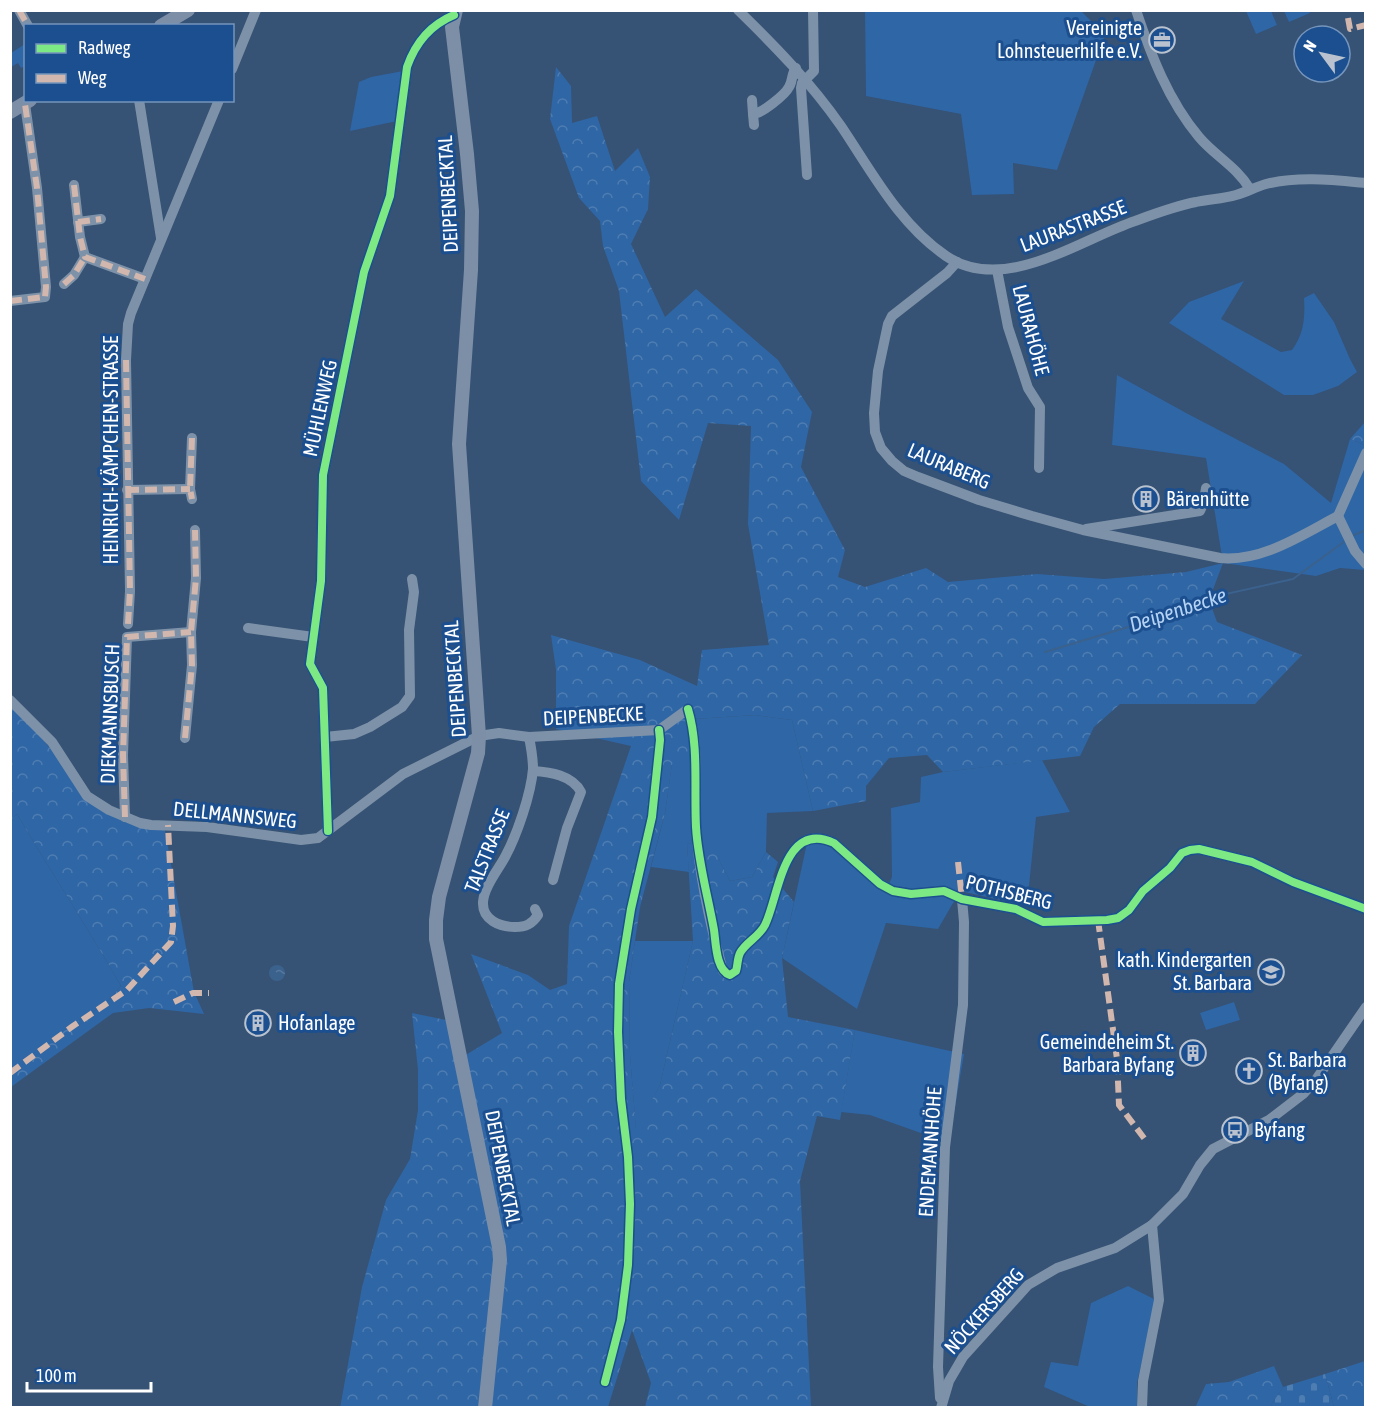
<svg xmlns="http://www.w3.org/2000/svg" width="1376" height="1418" viewBox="0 0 1376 1418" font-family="'Asap Condensed',sans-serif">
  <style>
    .green { fill: #2f66a5 }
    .forest { fill: url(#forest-crowns) }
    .cemetery { fill: url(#cemetery-stones) }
    .water { fill: url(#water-ripples) }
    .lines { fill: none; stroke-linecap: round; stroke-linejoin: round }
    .stream { stroke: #3b618d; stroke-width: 2 }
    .minor { stroke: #7d92a8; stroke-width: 10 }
    .major { stroke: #7d8ea7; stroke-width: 14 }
    .quiet { stroke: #d1b7ad; stroke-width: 6; stroke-dasharray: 12 6; stroke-linecap: butt }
    .cycleway-casing { stroke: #1b4f8f; stroke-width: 11 }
    .cycleway { stroke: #7ce984; stroke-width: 8 }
    .labels { text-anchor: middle; stroke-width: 6; stroke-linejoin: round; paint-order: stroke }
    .poi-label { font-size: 20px; fill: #fff; stroke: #1b4f8f; text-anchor: start }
    .street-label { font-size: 20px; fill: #fff; stroke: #1b4f8f }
    .water-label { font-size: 21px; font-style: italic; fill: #b5d3f5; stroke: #1b4f8f }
  </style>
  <defs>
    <pattern id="forest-crowns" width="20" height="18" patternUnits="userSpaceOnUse" patternTransform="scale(1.5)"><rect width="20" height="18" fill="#2f66a5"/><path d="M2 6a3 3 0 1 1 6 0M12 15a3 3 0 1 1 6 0" fill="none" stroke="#4e7db2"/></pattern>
    <pattern id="cemetery-stones" width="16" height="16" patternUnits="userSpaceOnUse" patternTransform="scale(1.5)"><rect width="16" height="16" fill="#2f66a5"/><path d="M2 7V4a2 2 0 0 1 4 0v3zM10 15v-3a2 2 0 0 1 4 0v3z" fill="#4e7db2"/></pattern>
    <pattern id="water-ripples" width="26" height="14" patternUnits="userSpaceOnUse" patternTransform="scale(1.5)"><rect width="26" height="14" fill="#3b618d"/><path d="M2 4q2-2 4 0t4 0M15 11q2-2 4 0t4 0" fill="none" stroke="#58799e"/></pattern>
  </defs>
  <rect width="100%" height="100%" fill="#365274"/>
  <g class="green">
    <path d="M 865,11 L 1081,11 L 1105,35 L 1057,170 L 1013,163 L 1014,194 L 972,195 L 961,114 L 866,96 Z"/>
    <path d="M 1246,11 L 1271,11 L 1277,25 L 1256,34 Z"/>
    <path d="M 1284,11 L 1309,11 L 1310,13 L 1289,22 Z"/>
    <path d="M 25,44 L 25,66 L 21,68 L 18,63 L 11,67 L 11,53 Z"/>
    <path d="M 403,71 L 397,121 L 350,131 L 359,82 L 371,77 Z"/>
    <path d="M 1244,281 L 1221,319 L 1281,352 L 1292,350 C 1304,334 1305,318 1304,298 L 1314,293 L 1334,322 L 1350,359 L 1357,372 L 1338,386 L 1313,395 L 1284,395 L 1169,323 L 1189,302 Z"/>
    <path d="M 1117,375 L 1188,414 L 1284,464 L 1331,503 L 1350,439 L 1365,445 L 1365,570 L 1340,568 L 1316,576 L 1223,563 L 1206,458 L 1112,445 Z"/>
    <path d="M 755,715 L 792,720 L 813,811 L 767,813 L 766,852 L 752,877 L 730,881 L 720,862 L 714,839 L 687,844 L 689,872 L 651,867 L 665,813 L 672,763 L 691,721 L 694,719 Z"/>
    <path d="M 1042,760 L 1070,812 L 1036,817 L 1027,906 L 960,891 L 938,929 L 886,923 L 857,1009 L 782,958 L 807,843 L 827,843 L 888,886 L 892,877 L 891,808 L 920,802 L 921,777 L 943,772 Z"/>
    <path d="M 17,814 C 51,872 88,928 121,986 L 105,1004 L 73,1024 L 11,1072 L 10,820 Z"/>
    <path d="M 635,941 L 693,941 L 660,1085 L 636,1131 L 630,1055 L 629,982 Z"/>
    <path d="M 1234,1002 L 1240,1020 L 1206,1030 L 1200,1013 Z"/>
    <path d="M 855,1030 L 964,1054 L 949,1143 L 870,1115 L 841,1112 Z"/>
    <path d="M 1128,1286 L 1156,1300 L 1137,1383 L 1137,1407 L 1090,1407 L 1044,1387 L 1051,1362 L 1078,1366 L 1091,1303 Z"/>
  </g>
  <g class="forest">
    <path d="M 556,67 L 571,86 L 572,123 L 597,116 L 615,171 L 638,148 L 650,177 L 648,209 L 631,244 L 665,317 L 696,289 L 778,360 L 812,412 L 801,467 L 845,550 L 838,577 L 865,587 L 926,568 L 948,582 L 1037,574 L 1104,579 L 1186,572 L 1223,563 L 1209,600 L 1217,622 L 1302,655 L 1255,704 L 1120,704 L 1094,727 L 1080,756 L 943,772 L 927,755 L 889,758 L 866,786 L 866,801 L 813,811 L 792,720 L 755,715 L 694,719 L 691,721 L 687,758 L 672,764 L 665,813 L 640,907 L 629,982 L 630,1055 L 636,1129 L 660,1085 L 693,941 L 687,844 L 715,838 L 720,862 L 730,881 L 752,877 L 766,852 L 778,862 L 773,877 L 794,902 L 782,958 L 788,1017 L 855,1030 L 840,1120 L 817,1116 L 800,1181 L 811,1407 L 645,1407 L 651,1383 L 632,1330 L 608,1407 L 485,1407 L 501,1276 L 464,1056 L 502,1033 L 471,954 L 528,975 L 550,990 L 567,984 L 569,926 L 631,746 L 556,729 L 556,670 L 551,635 L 640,660 L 697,686 L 702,650 L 769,645 L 748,524 L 751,426 L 708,423 L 679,520 L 641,481 L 619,291 L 603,246 L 600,221 L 579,198 L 550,119 Z"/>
    <path d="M 1365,422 L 1365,445 L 1350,439 Z"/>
    <path d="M 11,703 L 16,707 L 97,805 L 164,825 L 194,992 L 204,1014 L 149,1008 L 113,1013 L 11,1087 L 11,1072 L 16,1066 L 73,1024 L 105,1004 L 121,986 C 88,928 51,872 17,814 L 11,820 Z"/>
    <path d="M 412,1013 L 451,1021 L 497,1252 L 484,1407 L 340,1408 L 362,1287 L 386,1200 L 410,1159 L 418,1110 L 418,1070 Z"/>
    <path d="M 1365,1361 L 1365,1407 L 1334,1407 L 1325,1374 Z"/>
    <path d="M 1274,1366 L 1283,1387 L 1271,1405 L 1272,1407 L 1195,1408 L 1206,1384 L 1229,1382 Z"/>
  </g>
  <path class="cemetery" d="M 1325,1374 L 1334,1407 L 1272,1407 L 1271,1405 L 1283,1387 Z"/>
  <circle class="water" cx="277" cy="973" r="8"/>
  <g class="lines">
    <g class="stream">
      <path d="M 1354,535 L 1366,530"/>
      <path d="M 1045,652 L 1158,618 L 1199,600 L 1293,579 L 1345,541"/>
    </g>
    <g class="minor">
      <path d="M 19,10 L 28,26"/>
      <path d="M 738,10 C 776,47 811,83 841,126 C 872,172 899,224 946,256 C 1004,295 1079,240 1135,221 C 1154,214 1175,206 1196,202 C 1209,199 1223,199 1236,195 C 1246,192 1256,187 1266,184 C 1298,176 1333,180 1366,183"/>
      <path d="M 1136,10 C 1151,55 1168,100 1199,137 C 1215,156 1237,167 1250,189"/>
      <path d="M 232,69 L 256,10"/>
      <path d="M 139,100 L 161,238"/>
      <path d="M 752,100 L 753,114"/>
      <path d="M 754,125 L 753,114 C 761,114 785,95 789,87 C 793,81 791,74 796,68"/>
      <path d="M 807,175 L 801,88 L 802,83 L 814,71 L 813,10"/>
      <path d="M 74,185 L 80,237 L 85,257 L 145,279"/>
      <path d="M 78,222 L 101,219"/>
      <path d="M 957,262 L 947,273 L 892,316 L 888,324 L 878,371 L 874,413 L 875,432 L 881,448 L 892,461 L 904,471 L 918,477 L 979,500 L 1032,516 L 1083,530 L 1220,558 C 1262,562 1302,535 1338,516"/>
      <path d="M 997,270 L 1008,327 L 1028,388 L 1040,407 L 1039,468"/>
      <path d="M 64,284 L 74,275 L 85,257"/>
      <path d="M 10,301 L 45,297 L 46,287 L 37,188 L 25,104"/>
      <path d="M 192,438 L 190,489 L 192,499"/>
      <path d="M 127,490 L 190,489"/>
      <path d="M 1338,516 L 1366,453"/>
      <path d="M 1338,516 L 1355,551 L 1366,564"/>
      <path d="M 1086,529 L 1200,511 L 1204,502 L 1206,488"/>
      <path d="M 128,624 L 130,591 L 126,360 L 128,324 L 131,313 L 219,100"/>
      <path d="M 248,628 L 313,637"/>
      <path d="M 10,700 L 52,742 L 87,796 L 109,810 L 140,823 L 151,825 L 207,827 L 301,840 L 318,838 L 403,774 L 479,736 L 499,733 L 529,737 L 659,730 L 688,709 C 700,747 694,789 696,829 C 699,873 711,928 723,971 L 730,975 L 736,971 C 738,965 737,959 740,953 C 746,942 759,937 765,925 C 779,897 783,819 834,843 L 880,884 L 893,891 L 911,894 L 944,891 L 962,899 L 1016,909 L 1043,922 L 1107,920 L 1118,918 L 1129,910 L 1143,891 L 1170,868 L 1182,853 L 1190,850 L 1199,849 L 1252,862 L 1293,882 L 1366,909"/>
      <path d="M 325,737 L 354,734 L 370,727 L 402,707 L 410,696 L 409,630 L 414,592 L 412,579"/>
      <path d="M 529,737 C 531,747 533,758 533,769 C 531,794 517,835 505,857 C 498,870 484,887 483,902 C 482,920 500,927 515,927 C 526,927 532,924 538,915 L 535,909"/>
      <path d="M 185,738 L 192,665 L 191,632 L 196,578 L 195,530"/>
      <path d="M 533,771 C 550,772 572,775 581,792 L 567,828 L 553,880"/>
      <path d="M 125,817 L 123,755 L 127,637 L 191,632"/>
      <path d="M 328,831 L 323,688 L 310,664 L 321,581 L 323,475 L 364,272 L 390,196 L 407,67 C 415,44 430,25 454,15"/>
      <path d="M 940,1398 L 938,1367 L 945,1147 L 963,1005 L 964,922 L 962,899"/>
      <path d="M 941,1408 L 949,1381 L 963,1357 L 1028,1285 L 1057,1268 L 1115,1248 L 1152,1225 L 1183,1194 L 1200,1165 L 1213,1149 L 1269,1120 L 1303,1094 L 1315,1081 L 1366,1007"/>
      <path d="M 1142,1408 L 1143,1381 L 1159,1300 L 1152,1225"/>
    </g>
    <g class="major">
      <path d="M 456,10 L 452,27 L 467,154 L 472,211 L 471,270 L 459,444 L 479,736 L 478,753 L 439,897 L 436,920 L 436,939 L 499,1247 L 500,1260 L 485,1408"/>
      <path d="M 161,26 L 188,10"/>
      <path d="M 10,112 L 30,100"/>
    </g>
    <g class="quiet">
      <path d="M 19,10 L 28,26"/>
      <path d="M 1348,18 L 1350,29 L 1366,25"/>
      <path d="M 74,185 L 80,237 L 85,257 L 145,279"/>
      <path d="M 78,222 L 101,219"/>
      <path d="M 64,284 L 74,275 L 85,257"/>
      <path d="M 10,301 L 45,297 L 46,287 L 37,188 L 25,104"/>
      <path d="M 126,360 L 130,591 L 128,624"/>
      <path d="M 192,438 L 190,489 L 192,499"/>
      <path d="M 127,490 L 190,489"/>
      <path d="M 185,738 L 192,665 L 191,632 L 196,578 L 195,530"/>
      <path d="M 125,817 L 123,755 L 127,637 L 191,632"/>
      <path d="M 958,862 L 962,899"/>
      <path d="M 1098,920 L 1117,1059 L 1119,1105 L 1147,1142"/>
      <path d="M 174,1002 L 193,993 L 209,993"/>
      <path d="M 10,1073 L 73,1026 L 127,990 L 171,942 L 173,926 L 168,825"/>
    </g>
    <g class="cycleway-casing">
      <g id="cycleway">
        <path d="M 688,709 C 699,746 694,787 696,827 C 698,862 708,896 714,930 C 716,944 716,970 730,975 L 736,971 C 738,965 737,959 740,953 C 746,942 759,937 765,925 C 779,897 783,819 834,843 L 880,884 L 893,891 L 911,894 L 944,891 L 962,899 L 1016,909 L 1043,922 L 1107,920 L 1118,918 L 1129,910 L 1143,891 L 1170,868 L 1182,853 L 1190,850 L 1199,849 L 1252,862 L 1293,882 L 1366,909"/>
        <path d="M 328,831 L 323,688 L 310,664 L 321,581 L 323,475 L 364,272 L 390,196 L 407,67 C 415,44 430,25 454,15"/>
        <path d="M 605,1382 L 621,1320 L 628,1265 L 630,1204 L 628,1157 L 621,1099 L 618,1032 L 619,984 L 631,909 L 652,817 L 660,740 L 659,730"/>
      </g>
    </g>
    <use href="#cycleway" class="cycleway"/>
  </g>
  <defs>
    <g id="office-ring" transform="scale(1.35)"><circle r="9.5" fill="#1b4f8f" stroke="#b9c2ce" stroke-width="1.5"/><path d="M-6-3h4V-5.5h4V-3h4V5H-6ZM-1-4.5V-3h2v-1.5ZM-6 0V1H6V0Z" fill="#b9c2ce"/></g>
    <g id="building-ring" transform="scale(1.35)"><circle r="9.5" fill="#1b4f8f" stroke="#b9c2ce" stroke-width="1.5"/><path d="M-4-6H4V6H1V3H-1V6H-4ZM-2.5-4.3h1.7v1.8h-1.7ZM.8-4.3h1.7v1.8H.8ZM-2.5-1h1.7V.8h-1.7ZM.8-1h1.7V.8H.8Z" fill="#b9c2ce"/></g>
    <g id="school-ring" transform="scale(1.35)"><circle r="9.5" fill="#1b4f8f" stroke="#b9c2ce" stroke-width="1.5"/><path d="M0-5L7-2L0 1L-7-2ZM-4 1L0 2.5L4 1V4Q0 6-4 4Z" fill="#b9c2ce"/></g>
    <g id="church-ring" transform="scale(1.35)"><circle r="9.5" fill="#1b4f8f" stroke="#b9c2ce" stroke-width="1.5"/><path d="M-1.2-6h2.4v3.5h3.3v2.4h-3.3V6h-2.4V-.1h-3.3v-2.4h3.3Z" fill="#b9c2ce"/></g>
    <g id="bus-ring" transform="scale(1.35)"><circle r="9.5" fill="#1b4f8f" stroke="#b9c2ce" stroke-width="1.5"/><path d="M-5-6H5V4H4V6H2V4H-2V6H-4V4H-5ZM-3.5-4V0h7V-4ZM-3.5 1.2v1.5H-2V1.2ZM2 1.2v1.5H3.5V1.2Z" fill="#b9c2ce"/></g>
  </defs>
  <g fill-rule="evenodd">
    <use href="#office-ring" x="1162" y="40"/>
    <use href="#building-ring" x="1146" y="499"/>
    <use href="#school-ring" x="1271" y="972"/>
    <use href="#building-ring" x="258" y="1023"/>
    <use href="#building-ring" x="1193" y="1053"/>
    <use href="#church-ring" x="1249" y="1071"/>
    <use href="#bus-ring" x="1235" y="1130"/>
  </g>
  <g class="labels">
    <g class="poi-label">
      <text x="1142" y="35" text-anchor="end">Vereinigte<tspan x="1142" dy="23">Lohnsteuerhilfe e.V.</tspan></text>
      <text x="1166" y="506">Bärenhütte</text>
      <text x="1252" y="967" text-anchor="end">kath. Kindergarten<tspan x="1252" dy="23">St. Barbara</tspan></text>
      <text x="278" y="1030">Hofanlage</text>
      <text x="1174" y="1049" text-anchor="end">Gemeindeheim St.<tspan x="1174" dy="23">Barbara Byfang</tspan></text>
      <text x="1268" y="1067">St. Barbara<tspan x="1268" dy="23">(Byfang)</tspan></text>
      <text x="1254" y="1137">Byfang</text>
    </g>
    <g class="street-label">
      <text transform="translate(448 194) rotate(-93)" y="7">DEIPENBECKTAL</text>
      <text transform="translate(1073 226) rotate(-21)" y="7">LAURASTRASSE</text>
      <text transform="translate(1031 330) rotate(75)" y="7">LAURAHÖHE</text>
      <text transform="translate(320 408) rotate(-78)" y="7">MÜHLENWEG</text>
      <text transform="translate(111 450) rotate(-90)" y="7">HEINRICH-KÄMPCHEN-STRASSE</text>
      <text transform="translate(949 466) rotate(23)" y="7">LAURABERG</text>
      <text transform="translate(455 679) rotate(-94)" y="7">DEIPENBECKTAL</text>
      <text transform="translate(110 714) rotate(-88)" y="7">DIEKMANNSBUSCH</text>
      <text transform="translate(593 716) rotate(-3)" y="7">DEIPENBECKE</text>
      <text transform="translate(235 815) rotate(6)" y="7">DELLMANNSWEG</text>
      <text transform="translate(487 851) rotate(-68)" y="7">TALSTRASSE</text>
      <text transform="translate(1009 892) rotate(14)" y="7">POTHSBERG</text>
      <text transform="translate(930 1152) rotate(-86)" y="7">ENDEMANNHÖHE</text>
      <text transform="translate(503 1168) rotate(79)" y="7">DEIPENBECKTAL</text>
      <text transform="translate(984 1311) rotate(-48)" y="7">NÖCKERSBERG</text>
    </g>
    <g class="water-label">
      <text transform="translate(1178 610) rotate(-18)" y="7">Deipenbecke</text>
    </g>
  </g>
  <rect width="1376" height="1418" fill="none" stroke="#ffffff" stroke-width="24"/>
  <rect x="24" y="24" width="210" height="78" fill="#1b4f8f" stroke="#7695bc" stroke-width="1.5"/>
  <rect x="36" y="44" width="30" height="9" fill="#7ce984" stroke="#7695bc" stroke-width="1.5"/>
  <text x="78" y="54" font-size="18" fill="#ffffff">Radweg</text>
  <rect x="36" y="74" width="30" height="9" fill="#d1b7ad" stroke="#7695bc" stroke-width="1.5"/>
  <text x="78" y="84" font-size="18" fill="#ffffff">Weg</text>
  <g transform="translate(1322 54) rotate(303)"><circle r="28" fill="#1b4f8f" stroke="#7695bc" stroke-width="1.5"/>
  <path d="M0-4.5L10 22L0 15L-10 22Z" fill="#b9c2ce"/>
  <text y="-9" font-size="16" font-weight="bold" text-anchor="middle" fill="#ffffff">N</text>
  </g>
  <path d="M27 1382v9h124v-9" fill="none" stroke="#ffffff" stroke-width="3"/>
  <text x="36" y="1382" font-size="18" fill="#ffffff" stroke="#1b4f8f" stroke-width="4.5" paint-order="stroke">100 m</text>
</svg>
